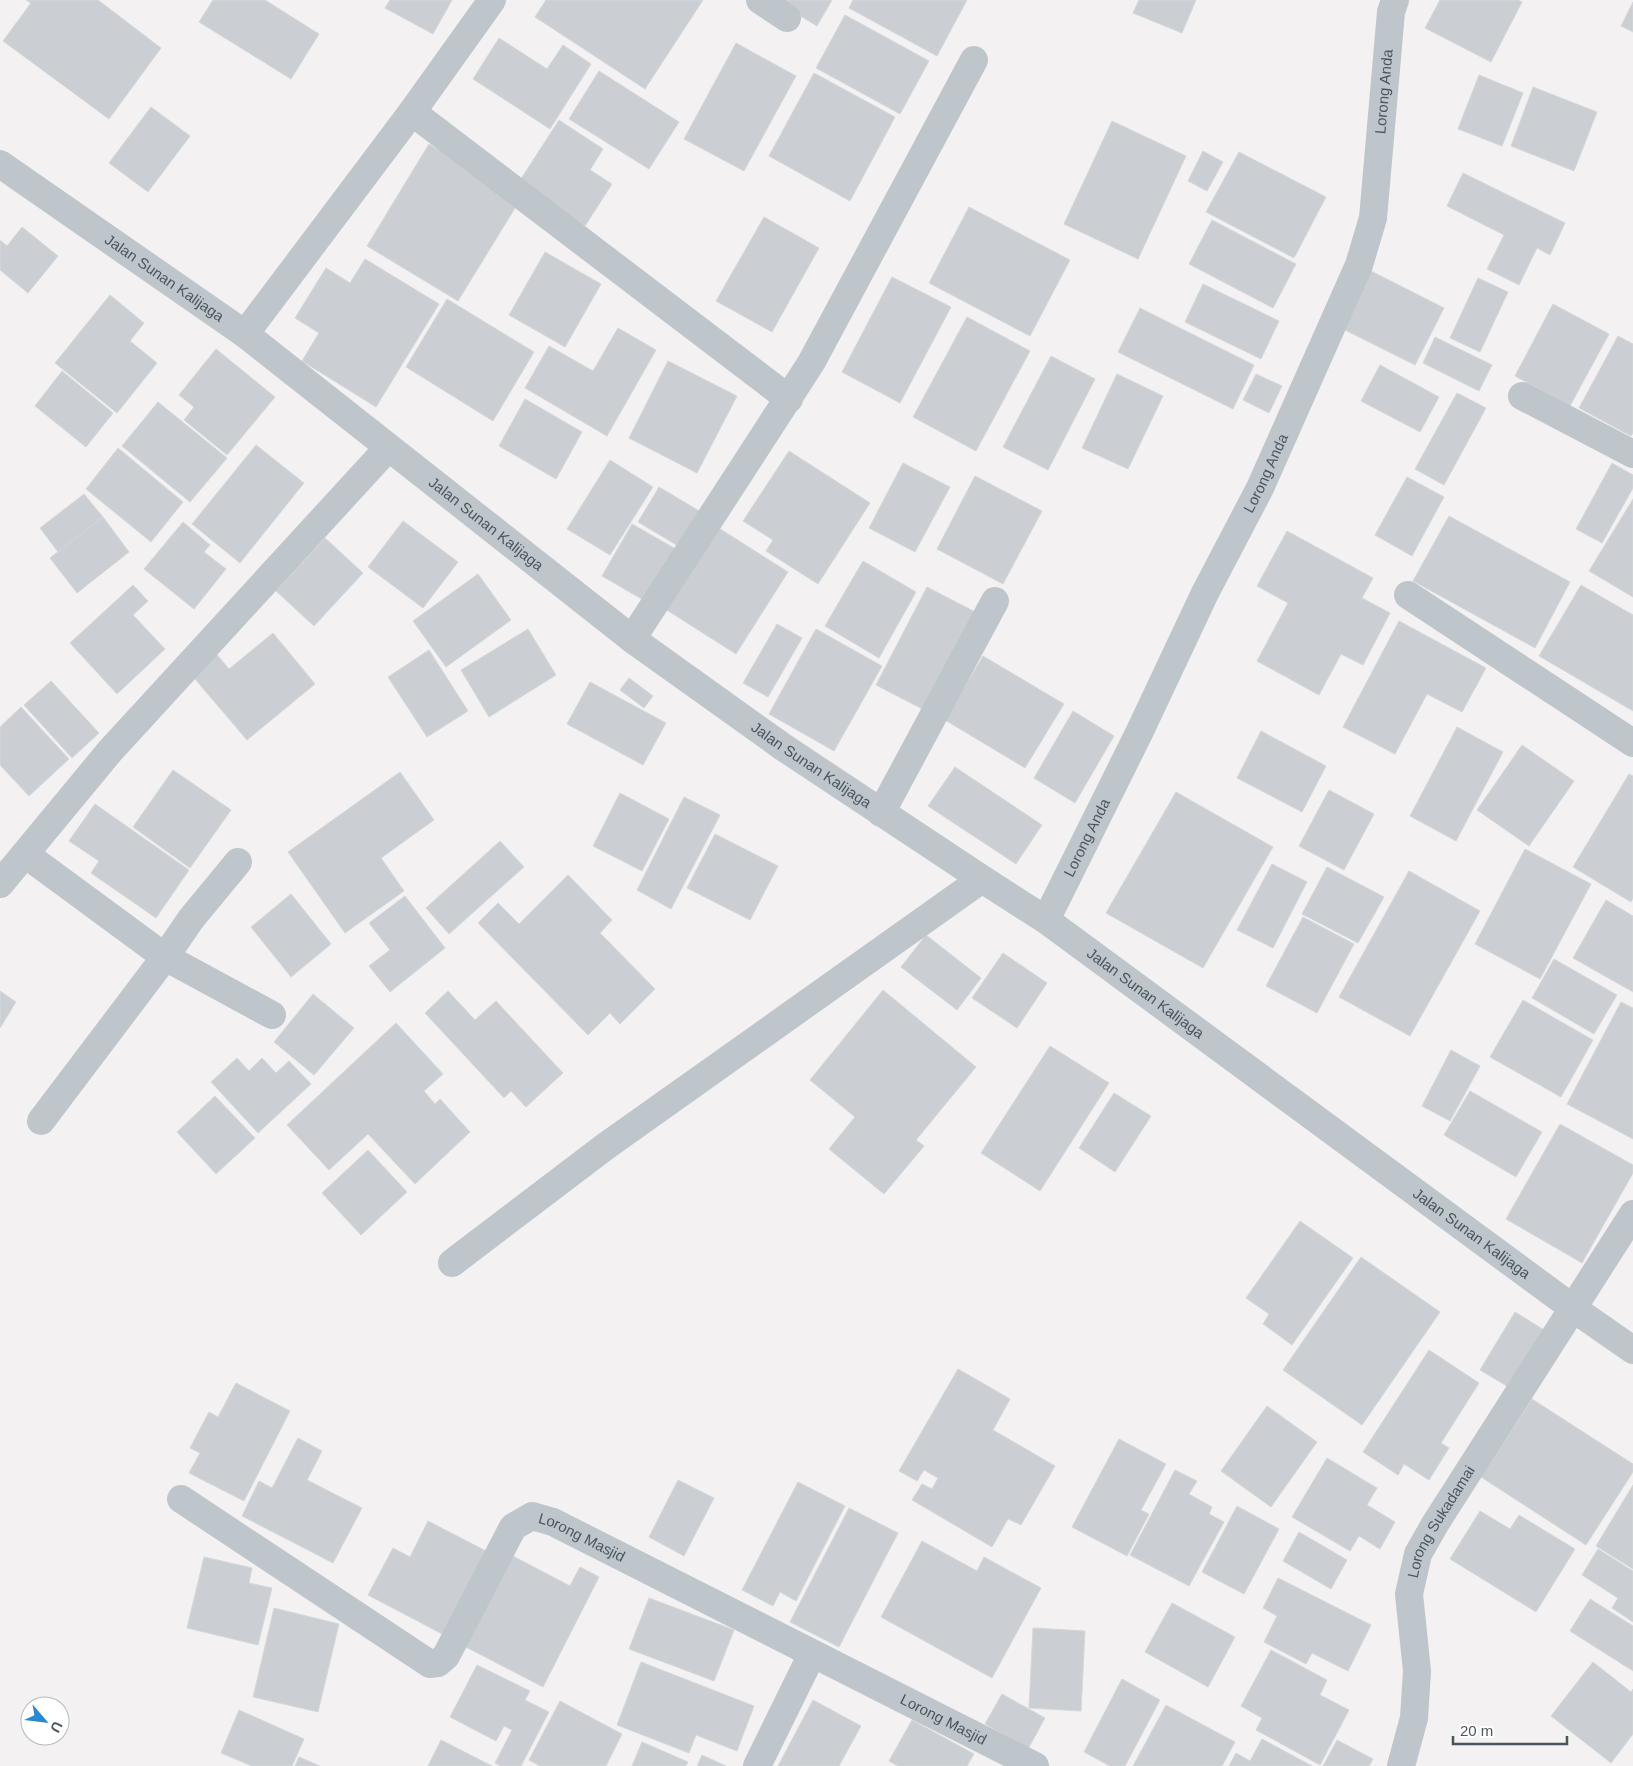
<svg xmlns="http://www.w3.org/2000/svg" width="1633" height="1766" viewBox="0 0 1633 1766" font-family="Helvetica,sans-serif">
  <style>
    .building { fill: #cbced2; stroke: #d5d8db }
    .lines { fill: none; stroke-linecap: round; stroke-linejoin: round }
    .minor { stroke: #bec6cc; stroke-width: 28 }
    .tertiary { stroke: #bec6cc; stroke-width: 28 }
    .labels { text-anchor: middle; stroke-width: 5; stroke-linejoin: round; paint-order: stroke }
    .street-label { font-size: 15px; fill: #4a565c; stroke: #fff }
  </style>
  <rect width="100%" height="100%" fill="#f3f1f1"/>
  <g class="building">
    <path d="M 26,0 L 98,0 L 161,48 L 109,119 L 3,41 L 31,3 Z"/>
    <path d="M 213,0 L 265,0 L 319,34 L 291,79 L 199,22 Z"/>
    <path d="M 390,0 L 452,0 L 433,34 L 385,8 Z"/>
    <path d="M 546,0 L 703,0 L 645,89 L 535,17 Z"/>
    <path d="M 774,0 L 832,0 L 817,26 Z"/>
    <path d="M 853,0 L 967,0 L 937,56 L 849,8 Z"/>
    <path d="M 1139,0 L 1196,0 L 1182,33 L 1133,13 Z"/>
    <path d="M 1440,0 L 1518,0 L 1522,2 L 1491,62 L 1425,28 Z"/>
    <path d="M 1633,2 L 1633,32 L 1621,26 Z"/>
    <path d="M 845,15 L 929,61 L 900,114 L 816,68 Z"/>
    <path d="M 499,38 L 547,69 L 563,45 L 591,64 L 550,129 L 473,79 Z"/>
    <path d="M 736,43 L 796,76 L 744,171 L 684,139 Z"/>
    <path d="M 599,71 L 679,122 L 649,169 L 569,119 Z"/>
    <path d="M 814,73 L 895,117 L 850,201 L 769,156 Z"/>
    <path d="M 1479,75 L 1523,93 L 1502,146 L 1458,129 Z"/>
    <path d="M 1533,87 L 1597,112 L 1574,171 L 1511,146 Z"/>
    <path d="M 151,107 L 190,136 L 148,192 L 109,163 Z"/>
    <path d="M 559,120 L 603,149 L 590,170 L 612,184 L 585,226 L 519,182 Z"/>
    <path d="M 1112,121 L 1186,156 L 1138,259 L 1064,224 Z"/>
    <path d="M 429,144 L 520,200 L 458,301 L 367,246 Z"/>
    <path d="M 1203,151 L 1223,162 L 1207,191 L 1188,181 Z"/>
    <path d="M 1239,152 L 1326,197 L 1294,258 L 1206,212 Z"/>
    <path d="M 1463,173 L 1565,223 L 1550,255 L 1537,248 L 1519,285 L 1487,269 L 1504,235 L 1447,206 Z"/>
    <path d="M 969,207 L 1070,260 L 1030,336 L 929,283 Z"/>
    <path d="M 764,217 L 819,248 L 772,332 L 716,301 Z"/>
    <path d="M 1212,220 L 1296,264 L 1273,308 L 1189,264 Z"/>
    <path d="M 22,227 L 58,256 L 28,293 L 0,270 L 0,240 L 7,246 Z"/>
    <path d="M 545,252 L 601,284 L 565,347 L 509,315 Z"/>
    <path d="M 365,259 L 439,304 L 376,407 L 302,361 L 319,333 L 295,318 L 326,268 L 350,283 Z"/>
    <path d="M 1369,270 L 1444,308 L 1415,365 L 1341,328 Z"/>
    <path d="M 892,277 L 951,307 L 900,403 L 842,372 Z"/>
    <path d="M 1478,278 L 1508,292 L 1480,352 L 1450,338 Z"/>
    <path d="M 1203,284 L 1279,321 L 1261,359 L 1185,322 Z"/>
    <path d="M 110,295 L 144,323 L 130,341 L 157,363 L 117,413 L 55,363 Z"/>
    <path d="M 447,299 L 534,352 L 493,421 L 406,367 Z"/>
    <path d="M 1553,304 L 1609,334 L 1570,406 L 1515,376 Z"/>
    <path d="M 1140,308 L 1254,365 L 1233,409 L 1118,352 Z"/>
    <path d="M 967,317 L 1030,351 L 976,451 L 913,417 Z"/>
    <path d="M 618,328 L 656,350 L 607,436 L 525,388 L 549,346 L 593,371 Z"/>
    <path d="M 1618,336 L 1633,344 L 1633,433 L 1631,436 L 1579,408 Z"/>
    <path d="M 1435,337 L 1492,365 L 1479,391 L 1423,363 Z"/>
    <path d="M 216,349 L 275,397 L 227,455 L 184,420 L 194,407 L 179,395 Z"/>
    <path d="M 1051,356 L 1095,379 L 1048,470 L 1003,447 Z"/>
    <path d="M 668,361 L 737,396 L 697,473 L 629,438 Z"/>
    <path d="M 1380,365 L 1439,397 L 1420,432 L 1361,401 Z"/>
    <path d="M 62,371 L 113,413 L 86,447 L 35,406 Z"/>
    <path d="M 1117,374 L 1163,396 L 1128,469 L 1082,448 Z"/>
    <path d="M 1256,374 L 1282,386 L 1269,413 L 1243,400 Z"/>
    <path d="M 1457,393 L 1486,408 L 1444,485 L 1415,469 Z"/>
    <path d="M 525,399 L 582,432 L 556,479 L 499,446 Z"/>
    <path d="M 158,402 L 227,458 L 190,502 L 122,446 Z"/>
    <path d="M 256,445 L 304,483 L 240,563 L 192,524 Z"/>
    <path d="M 118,448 L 183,502 L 151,542 L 86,489 Z"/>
    <path d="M 789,451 L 870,503 L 818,584 L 766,551 L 773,540 L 743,521 Z"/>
    <path d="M 610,460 L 653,487 L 610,555 L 567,529 Z"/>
    <path d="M 903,463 L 950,487 L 915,552 L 869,528 Z"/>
    <path d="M 1612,463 L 1633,475 L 1633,488 L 1602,543 L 1576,529 Z"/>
    <path d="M 975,476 L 1042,511 L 1003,584 L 937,549 Z"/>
    <path d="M 1407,477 L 1444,497 L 1412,556 L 1375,535 Z"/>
    <path d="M 659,487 L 706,515 L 685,550 L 638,522 Z"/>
    <path d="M 84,494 L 103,517 L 58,552 L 40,528 Z"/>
    <path d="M 1633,499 L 1633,597 L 1589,571 Z"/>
    <path d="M 1449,516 L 1570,582 L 1535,648 L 1413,581 Z"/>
    <path d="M 103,517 L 129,552 L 77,593 L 50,558 Z"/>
    <path d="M 403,521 L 458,562 L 423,608 L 368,567 Z"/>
    <path d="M 183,522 L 210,545 L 204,552 L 226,569 L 194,609 L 144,569 Z"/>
    <path d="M 632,524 L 681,552 L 650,604 L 602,576 Z"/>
    <path d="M 714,525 L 788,572 L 736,654 L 662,607 Z"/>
    <path d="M 1287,531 L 1373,578 L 1362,598 L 1390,613 L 1363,665 L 1341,654 L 1319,695 L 1257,661 L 1288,603 L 1257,586 Z"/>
    <path d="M 325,538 L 363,573 L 314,626 L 276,591 Z"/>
    <path d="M 863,561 L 916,592 L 879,658 L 825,626 Z"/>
    <path d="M 478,574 L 511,620 L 446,667 L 413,621 Z"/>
    <path d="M 133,585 L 148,601 L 133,615 L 165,649 L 117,694 L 70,643 Z"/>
    <path d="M 1581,585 L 1633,615 L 1633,711 L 1539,656 Z"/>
    <path d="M 927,587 L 983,616 L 932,714 L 876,685 Z"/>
    <path d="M 1399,621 L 1486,668 L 1462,712 L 1427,694 L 1395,754 L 1343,727 Z"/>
    <path d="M 777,624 L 802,638 L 768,697 L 743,683 Z"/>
    <path d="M 528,629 L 556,675 L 489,717 L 461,670 Z"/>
    <path d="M 816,629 L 882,666 L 834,751 L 769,714 Z"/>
    <path d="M 273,633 L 315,684 L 247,740 L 189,672 L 214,651 L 229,669 Z"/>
    <path d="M 429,650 L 468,711 L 427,737 L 388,677 Z"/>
    <path d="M 983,656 L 1064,704 L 1025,768 L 945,720 Z"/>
    <path d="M 629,678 L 653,696 L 644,708 L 620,690 Z"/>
    <path d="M 51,681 L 99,733 L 72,758 L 24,705 Z"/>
    <path d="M 590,682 L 666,723 L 643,765 L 567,724 Z"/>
    <path d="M 21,707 L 69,759 L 29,796 L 0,765 L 0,727 Z"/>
    <path d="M 1073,711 L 1114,736 L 1075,803 L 1034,778 Z"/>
    <path d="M 1457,727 L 1503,752 L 1456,841 L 1410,816 Z"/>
    <path d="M 1261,731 L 1326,766 L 1302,812 L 1237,778 Z"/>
    <path d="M 1522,745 L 1574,781 L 1529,846 L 1477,810 Z"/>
    <path d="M 955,767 L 1042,825 L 1016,864 L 928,806 Z"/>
    <path d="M 173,770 L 231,810 L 190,868 L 133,827 Z"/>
    <path d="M 400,772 L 434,820 L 381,858 L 404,891 L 345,933 L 288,852 Z"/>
    <path d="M 1629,774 L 1633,776 L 1633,898 L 1631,902 L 1573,867 Z"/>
    <path d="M 1329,790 L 1374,814 L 1344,870 L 1299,846 Z"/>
    <path d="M 1176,792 L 1273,847 L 1203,968 L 1106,913 Z"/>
    <path d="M 620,793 L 669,819 L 642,871 L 593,846 Z"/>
    <path d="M 684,797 L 720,815 L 671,909 L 637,890 Z"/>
    <path d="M 95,804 L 189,870 L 156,918 L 91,873 L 99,861 L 69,841 Z"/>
    <path d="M 715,834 L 778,866 L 750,920 L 687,888 Z"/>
    <path d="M 500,841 L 524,867 L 449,934 L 426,908 Z"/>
    <path d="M 1525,849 L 1591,884 L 1540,979 L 1475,944 Z"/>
    <path d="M 1272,864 L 1307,882 L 1273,948 L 1237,930 Z"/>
    <path d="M 1327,867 L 1384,897 L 1358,943 L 1302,914 Z"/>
    <path d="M 1409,871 L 1480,911 L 1410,1036 L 1339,997 Z"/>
    <path d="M 568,875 L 612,920 L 600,933 L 655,989 L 620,1024 L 610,1013 L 588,1035 L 478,923 L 498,903 L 519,924 Z"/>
    <path d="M 291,894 L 331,944 L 291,977 L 251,927 Z"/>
    <path d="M 405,896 L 445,948 L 390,992 L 369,966 L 390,950 L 369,923 Z"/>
    <path d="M 1606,900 L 1633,916 L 1633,992 L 1573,958 Z"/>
    <path d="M 1303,917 L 1354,944 L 1317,1013 L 1266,986 Z"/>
    <path d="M 926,935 L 981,978 L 957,1010 L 901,967 Z"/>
    <path d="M 1003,953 L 1047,983 L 1017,1028 L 972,998 Z"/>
    <path d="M 1554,959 L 1617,995 L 1594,1034 L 1532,998 Z"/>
    <path d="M 883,990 L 976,1067 L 916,1140 L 924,1146 L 884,1194 L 829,1149 L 855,1117 L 810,1080 Z"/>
    <path d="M 0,991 L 16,1002 L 0,1028 Z"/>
    <path d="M 448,991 L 475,1020 L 496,1001 L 563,1073 L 526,1107 L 511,1091 L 504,1098 L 425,1013 Z"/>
    <path d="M 313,994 L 354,1028 L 314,1075 L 274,1042 Z"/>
    <path d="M 1523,1000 L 1593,1040 L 1561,1097 L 1490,1057 Z"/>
    <path d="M 1621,1002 L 1633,1008 L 1633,1139 L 1567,1104 Z"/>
    <path d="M 396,1023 L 443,1074 L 424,1091 L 435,1104 L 440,1099 L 470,1132 L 415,1184 L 368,1134 L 329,1170 L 287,1125 Z"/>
    <path d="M 1050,1046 L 1109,1083 L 1040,1191 L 981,1153 Z"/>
    <path d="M 1451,1050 L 1480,1066 L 1450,1121 L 1422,1106 Z"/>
    <path d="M 237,1058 L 249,1071 L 262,1058 L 276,1073 L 289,1061 L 311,1084 L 258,1133 L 211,1082 Z"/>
    <path d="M 1470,1091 L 1542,1132 L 1516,1177 L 1444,1135 Z"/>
    <path d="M 1114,1093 L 1151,1116 L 1115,1172 L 1079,1148 Z"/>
    <path d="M 215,1096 L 255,1138 L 216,1174 L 177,1132 Z"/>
    <path d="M 1560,1124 L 1633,1165 L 1633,1173 L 1582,1263 L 1506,1219 Z"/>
    <path d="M 368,1150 L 407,1192 L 361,1235 L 322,1193 Z"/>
    <path d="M 1300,1221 L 1353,1258 L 1292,1345 L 1263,1324 L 1269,1314 L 1246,1298 Z"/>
    <path d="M 1361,1257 L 1440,1312 L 1362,1425 L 1283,1370 Z"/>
    <path d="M 1515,1312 L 1544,1330 L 1510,1388 L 1480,1370 Z"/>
    <path d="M 1429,1350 L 1479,1383 L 1441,1443 L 1449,1448 L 1429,1480 L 1404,1464 L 1398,1475 L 1363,1452 Z"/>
    <path d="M 958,1369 L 1010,1399 L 993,1430 L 1055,1466 L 1021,1525 L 1008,1519 L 992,1547 L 912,1500 L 922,1484 L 932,1489 L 938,1478 L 924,1470 L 917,1481 L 899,1471 Z"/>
    <path d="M 236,1383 L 290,1411 L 244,1501 L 189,1473 L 200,1453 L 190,1448 L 209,1412 L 218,1417 Z"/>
    <path d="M 1532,1399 L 1633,1464 L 1633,1472 L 1586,1545 L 1481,1477 Z"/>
    <path d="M 1267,1406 L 1317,1442 L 1271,1507 L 1221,1471 Z"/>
    <path d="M 298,1438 L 322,1451 L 307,1480 L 362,1508 L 333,1563 L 242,1516 L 259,1481 L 272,1488 Z"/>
    <path d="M 1119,1439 L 1166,1464 L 1141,1510 L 1149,1514 L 1127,1556 L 1072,1527 Z"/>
    <path d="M 1327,1458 L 1377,1488 L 1367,1505 L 1395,1522 L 1380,1549 L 1359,1536 L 1350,1551 L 1292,1517 Z"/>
    <path d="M 1175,1470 L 1197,1481 L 1189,1494 L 1212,1507 L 1209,1514 L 1224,1522 L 1189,1586 L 1130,1555 Z"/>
    <path d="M 678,1480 L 714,1498 L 684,1556 L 649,1537 Z"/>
    <path d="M 798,1482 L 845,1506 L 796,1601 L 780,1592 L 773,1606 L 742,1590 Z"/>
    <path d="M 1633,1485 L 1633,1569 L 1596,1546 Z"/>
    <path d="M 1237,1506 L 1279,1529 L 1244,1594 L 1202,1572 Z"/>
    <path d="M 849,1508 L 898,1533 L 839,1647 L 790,1622 Z"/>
    <path d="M 1480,1511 L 1510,1529 L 1519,1515 L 1575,1549 L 1536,1612 L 1450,1559 Z"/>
    <path d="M 428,1521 L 488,1552 L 446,1636 L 368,1595 L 393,1548 L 410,1557 Z"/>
    <path d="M 1299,1532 L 1347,1560 L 1331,1589 L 1283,1561 Z"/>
    <path d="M 922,1541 L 977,1571 L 984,1557 L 1041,1588 L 992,1678 L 881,1617 Z"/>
    <path d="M 1598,1549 L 1633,1571 L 1633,1622 L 1612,1608 L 1618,1598 L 1582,1575 Z"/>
    <path d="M 509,1554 L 570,1586 L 580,1567 L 599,1577 L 543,1687 L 462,1645 Z"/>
    <path d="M 204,1557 L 252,1568 L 249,1583 L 272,1588 L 258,1645 L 187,1628 Z"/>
    <path d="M 1278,1578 L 1371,1625 L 1348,1671 L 1312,1653 L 1306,1664 L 1264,1642 L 1277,1616 L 1263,1608 Z"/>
    <path d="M 649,1598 L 734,1630 L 714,1681 L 629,1649 Z"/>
    <path d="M 1590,1599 L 1633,1626 L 1633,1671 L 1570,1631 Z"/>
    <path d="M 1172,1603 L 1235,1637 L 1208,1687 L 1145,1652 Z"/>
    <path d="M 274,1608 L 339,1624 L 318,1712 L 253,1697 Z"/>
    <path d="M 1033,1628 L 1085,1631 L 1081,1711 L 1029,1708 Z"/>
    <path d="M 1271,1650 L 1327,1680 L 1320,1695 L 1349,1710 L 1320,1765 L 1256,1730 L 1262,1718 L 1241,1706 Z"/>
    <path d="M 641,1662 L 754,1706 L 737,1751 L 696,1735 L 689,1753 L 617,1725 Z"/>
    <path d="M 1593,1662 L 1631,1692 L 1633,1689 L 1633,1734 L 1611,1763 L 1551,1716 Z"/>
    <path d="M 477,1665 L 530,1691 L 525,1700 L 549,1712 L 521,1766 L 501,1766 L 495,1763 L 512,1730 L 504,1726 L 496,1741 L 450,1717 Z"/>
    <path d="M 1122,1679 L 1160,1700 L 1125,1766 L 1110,1766 L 1084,1752 Z"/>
    <path d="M 1002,1694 L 1045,1718 L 1028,1749 L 985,1724 Z"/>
    <path d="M 813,1700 L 861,1726 L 839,1766 L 778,1766 Z"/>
    <path d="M 560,1701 L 622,1734 L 606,1766 L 540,1766 L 529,1760 Z"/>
    <path d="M 1166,1705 L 1235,1742 L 1222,1766 L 1133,1766 Z"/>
    <path d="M 239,1710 L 304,1739 L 292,1766 L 252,1766 L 221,1753 Z"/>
    <path d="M 912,1720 L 974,1754 L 967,1766 L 898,1766 L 889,1761 Z"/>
    <path d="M 1262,1739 L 1312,1766 L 1229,1766 L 1236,1753 L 1250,1761 Z"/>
    <path d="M 441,1740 L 492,1766 L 428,1766 Z"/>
    <path d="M 1337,1740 L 1373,1759 L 1369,1766 L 1323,1766 Z"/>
    <path d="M 642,1742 L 688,1762 L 686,1766 L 632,1766 Z"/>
    <path d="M 702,1755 L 726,1766 L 697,1766 Z"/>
    <path d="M 299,1757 L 320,1766 L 295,1766 Z"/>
  </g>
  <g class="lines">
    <g class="minor">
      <path d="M 760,0 L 787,18"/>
      <path d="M 412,112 L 789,399"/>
      <path d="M 245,334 L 412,112 L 492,0"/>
      <path d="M 1522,396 L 1633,454"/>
      <path d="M 1408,595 L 1633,743"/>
      <path d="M 632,639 L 811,363 L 974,60"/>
      <path d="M 881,813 L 995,601"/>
      <path d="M 25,854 L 165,957 L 272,1015"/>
      <path d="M 0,884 L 110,751 L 388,448"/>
      <path id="s1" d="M 1046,920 L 1139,733 L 1205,593 L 1260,488 L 1359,265 L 1373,218 L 1391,12 L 1395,0"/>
      <path d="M 41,1121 L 165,957 L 191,919 L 238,862"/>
      <path d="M 452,1263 L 606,1146 L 982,879"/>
      <path id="s2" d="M 181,1499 L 430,1664 L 438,1663 L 446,1656 L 513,1527 L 532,1516 L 553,1522 L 1035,1766"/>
      <path d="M 757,1766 L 812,1654"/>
      <path id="s3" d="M 1401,1766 L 1414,1718 L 1417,1671 L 1409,1594 L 1418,1554 L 1435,1524 L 1633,1214"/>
    </g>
    <path class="tertiary" id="s4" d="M 0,164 L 245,334 L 632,639 L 783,747 L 982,879 L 1046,920 L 1574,1309 L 1633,1350"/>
  </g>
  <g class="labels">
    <g class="street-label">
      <text dy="5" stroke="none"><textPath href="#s1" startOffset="902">Lorong Anda</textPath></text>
      <text dy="5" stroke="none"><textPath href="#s4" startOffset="200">Jalan Sunan Kalijaga</textPath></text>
      <text dy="5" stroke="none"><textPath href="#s1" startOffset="498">Lorong Anda</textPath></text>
      <text dy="5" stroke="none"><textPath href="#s4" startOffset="605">Jalan Sunan Kalijaga</textPath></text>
      <text dy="5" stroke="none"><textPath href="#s4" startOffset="1010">Jalan Sunan Kalijaga</textPath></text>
      <text dy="5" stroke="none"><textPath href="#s1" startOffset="92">Lorong Anda</textPath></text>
      <text dy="5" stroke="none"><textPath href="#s4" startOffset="1415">Jalan Sunan Kalijaga</textPath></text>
      <text dy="5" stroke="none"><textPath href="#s4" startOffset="1820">Jalan Sunan Kalijaga</textPath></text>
      <text dy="5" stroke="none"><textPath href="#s3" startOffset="254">Lorong Sukadamai</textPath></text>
      <text dy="5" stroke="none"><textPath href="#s2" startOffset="539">Lorong Masjid</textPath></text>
      <text dy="5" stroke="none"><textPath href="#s2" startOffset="944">Lorong Masjid</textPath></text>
    </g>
  </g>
  <g transform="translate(45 1721) rotate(118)"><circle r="24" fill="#ffffff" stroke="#b7bbbe"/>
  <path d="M0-4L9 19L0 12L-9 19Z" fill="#2b89d2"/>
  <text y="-8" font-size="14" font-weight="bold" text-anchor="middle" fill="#4a565c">U</text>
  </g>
  <path d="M1453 1736v8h114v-8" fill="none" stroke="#4a565c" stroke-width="2.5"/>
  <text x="1460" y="1736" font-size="15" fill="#4a565c" stroke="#ffffff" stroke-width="4" paint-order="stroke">20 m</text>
</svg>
